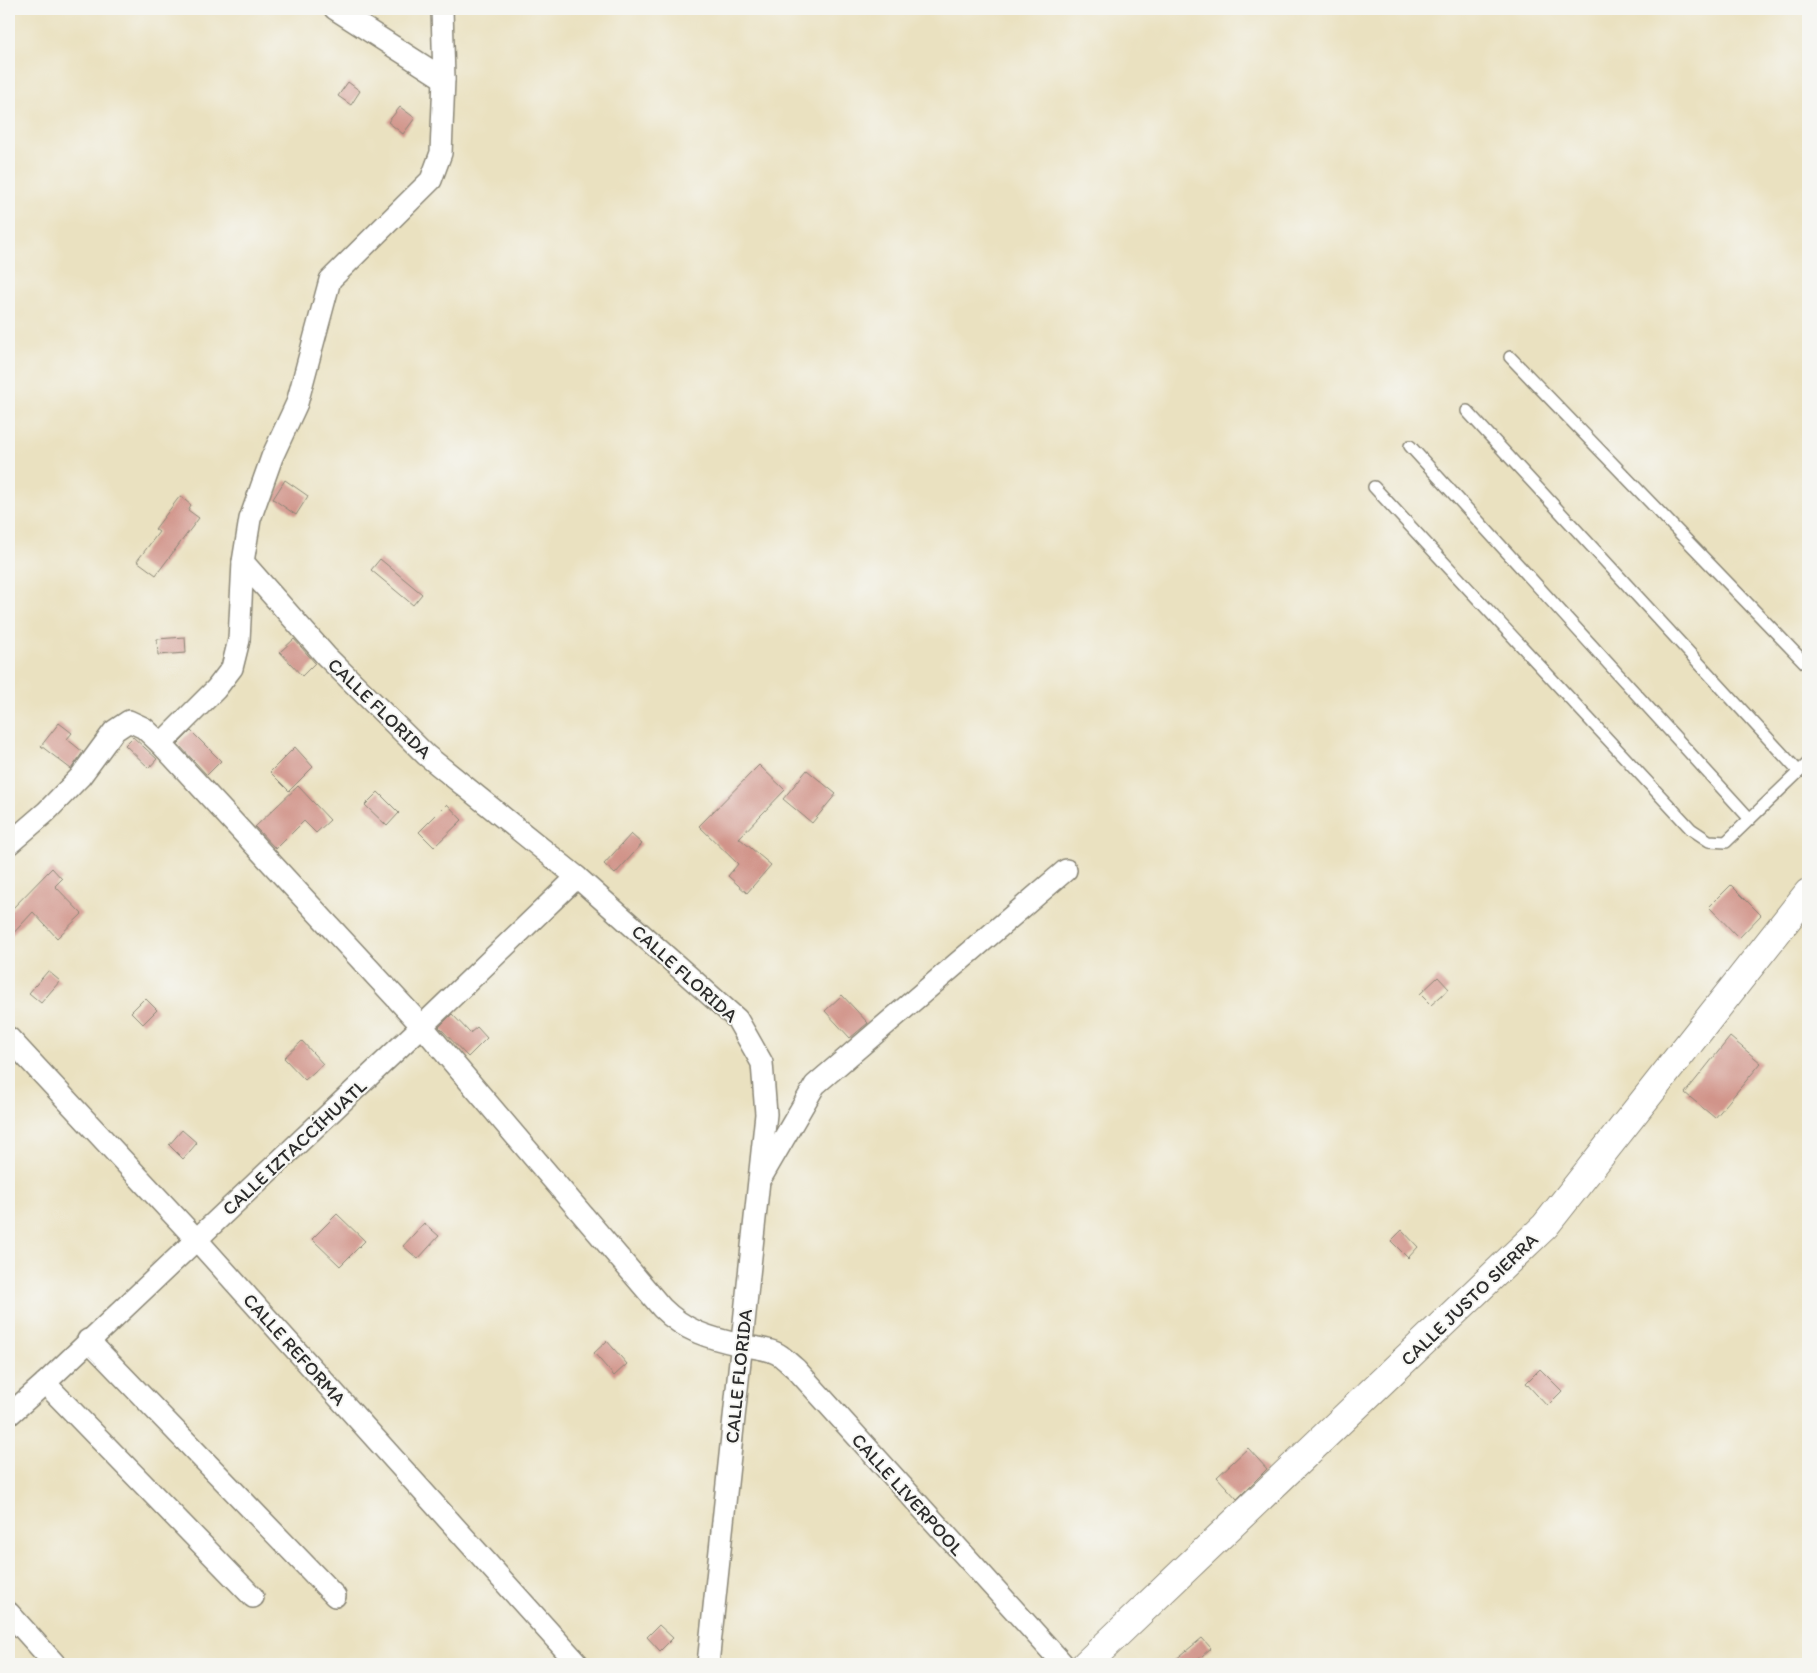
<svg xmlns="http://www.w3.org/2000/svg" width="1817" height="1673" viewBox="0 0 1817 1673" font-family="Itim,sans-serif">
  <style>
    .building { fill: #d1948a }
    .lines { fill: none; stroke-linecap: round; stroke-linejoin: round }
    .service-casing { stroke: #8a8676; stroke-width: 14 }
    .minor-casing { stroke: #8a8676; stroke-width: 24 }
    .tertiary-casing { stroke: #8a8676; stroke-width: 30 }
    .service { stroke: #fff; stroke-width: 11 }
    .minor { stroke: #fff; stroke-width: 21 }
    .tertiary { stroke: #fff; stroke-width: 28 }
    .labels { text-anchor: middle; stroke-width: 4; stroke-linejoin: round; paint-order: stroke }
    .street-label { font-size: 19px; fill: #2b2b2b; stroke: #f6f6f2 }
  </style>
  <rect width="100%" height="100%" fill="#f6f6f2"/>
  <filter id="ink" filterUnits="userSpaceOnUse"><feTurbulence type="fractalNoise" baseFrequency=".02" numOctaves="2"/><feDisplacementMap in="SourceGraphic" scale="10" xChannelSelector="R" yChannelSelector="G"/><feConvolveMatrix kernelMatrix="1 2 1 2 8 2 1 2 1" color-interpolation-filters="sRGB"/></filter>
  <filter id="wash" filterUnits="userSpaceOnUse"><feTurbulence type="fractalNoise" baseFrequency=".0096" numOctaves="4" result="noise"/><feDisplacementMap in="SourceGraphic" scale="20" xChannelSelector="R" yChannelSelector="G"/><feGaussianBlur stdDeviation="1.12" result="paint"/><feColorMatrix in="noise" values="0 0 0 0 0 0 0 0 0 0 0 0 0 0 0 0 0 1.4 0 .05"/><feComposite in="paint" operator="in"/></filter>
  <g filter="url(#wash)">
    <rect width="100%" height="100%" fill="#eae1c0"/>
    <g id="blocks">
      <g class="building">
        <path d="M 348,82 L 360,91 L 351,105 L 338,96 Z"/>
        <path d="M 400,107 L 415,118 L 403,134 L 388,122 Z"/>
        <path d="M 285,480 L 308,496 L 296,515 L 273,499 Z"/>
        <path d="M 180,496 L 191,505 L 188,510 L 199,518 L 156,575 L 137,561 L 159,532 L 155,529 Z"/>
        <path d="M 380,559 L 422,594 L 413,605 L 371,570 Z"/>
        <path d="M 185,637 L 186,653 L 158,655 L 157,639 Z"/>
        <path d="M 294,639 L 315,663 L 302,676 L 280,652 Z"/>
        <path d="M 59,723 L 72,733 L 67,739 L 83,752 L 71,769 L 41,746 Z"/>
        <path d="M 191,731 L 221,761 L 207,775 L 178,744 Z"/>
        <path d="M 133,737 L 157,759 L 149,768 L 125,745 Z"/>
        <path d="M 295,747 L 313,767 L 289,791 L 270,772 Z"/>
        <path d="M 759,765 L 785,790 L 739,838 L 771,865 L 747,893 L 728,876 L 738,864 L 699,826 Z"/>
        <path d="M 807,770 L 836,794 L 812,823 L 783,799 Z"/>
        <path d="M 298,786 L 330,820 L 316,833 L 304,821 L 276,849 L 255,827 Z"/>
        <path d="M 378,792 L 399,813 L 387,826 L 365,805 Z"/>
        <path d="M 447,804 L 462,820 L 434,847 L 419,832 Z"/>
        <path d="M 631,834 L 642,844 L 615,874 L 604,864 Z"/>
        <path d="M 52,868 L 62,879 L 55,886 L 82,914 L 57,938 L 33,912 L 9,938 L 9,912 Z"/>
        <path d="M 1731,885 L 1761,915 L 1739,938 L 1709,907 Z"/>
        <path d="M 48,971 L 60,981 L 41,1003 L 29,993 Z"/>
        <path d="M 1438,977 L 1449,989 L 1431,1005 L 1420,994 Z"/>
        <path d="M 842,995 L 868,1023 L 850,1038 L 825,1011 Z"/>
        <path d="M 145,998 L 157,1010 L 143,1024 L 131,1012 Z"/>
        <path d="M 452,1014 L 470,1033 L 477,1027 L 487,1038 L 468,1057 L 439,1027 Z"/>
        <path d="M 1730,1037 L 1761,1063 L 1715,1118 L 1685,1093 Z"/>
        <path d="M 302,1041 L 323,1064 L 305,1080 L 284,1058 Z"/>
        <path d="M 182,1130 L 197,1143 L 183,1159 L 169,1145 Z"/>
        <path d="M 337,1214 L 365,1241 L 340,1266 L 312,1239 Z"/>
        <path d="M 424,1223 L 439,1236 L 418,1259 L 403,1246 Z"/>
        <path d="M 1402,1230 L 1418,1247 L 1408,1258 L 1391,1241 Z"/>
        <path d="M 607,1341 L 627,1364 L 614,1376 L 594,1353 Z"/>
        <path d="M 1540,1369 L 1562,1391 L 1547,1406 L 1526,1383 Z"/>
        <path d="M 1248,1448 L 1267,1469 L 1237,1499 L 1217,1477 Z"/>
        <path d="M 659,1625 L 673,1638 L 660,1651 L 647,1637 Z"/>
        <path d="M 1202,1638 L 1211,1648 L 1193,1664 L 1170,1664 Z"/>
      </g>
    </g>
  </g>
  <g filter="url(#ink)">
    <use href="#blocks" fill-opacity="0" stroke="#8a8676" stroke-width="1"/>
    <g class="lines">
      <g class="service-casing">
        <g id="service">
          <path d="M 1510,357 L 1808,666"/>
          <path d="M 1467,411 L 1799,772"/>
          <path d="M 1410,446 L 1750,819"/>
          <path d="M 1374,487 L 1691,829 L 1709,841 L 1726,842 L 1808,763"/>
        </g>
      </g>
      <g class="minor-casing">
        <g id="minor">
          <path d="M 335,9 L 444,79"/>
          <path d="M 243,562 L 326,656 L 426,755 L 577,877 L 737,1019 L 762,1063 L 766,1114 L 708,1664"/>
          <path d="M 161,744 L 216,689 L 232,668 L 239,640 L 243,562 L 250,519 L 272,457 L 297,403 L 330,280 L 431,180 L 441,153 L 444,79 L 442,9"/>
          <path d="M 9,844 L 46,812 L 80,777 L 114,731 L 129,721 L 144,728 L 161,744 L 422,1026 L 662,1308 C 685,1331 709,1338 741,1345 C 754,1348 770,1348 781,1356 C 786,1360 791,1365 796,1369 L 1063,1664"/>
          <path d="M 9,1038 L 196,1239 L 578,1664"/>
          <path d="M 762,1176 L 815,1085 L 1066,870"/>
          <path d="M 88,1340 L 335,1596"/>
          <path d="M 45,1383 L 253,1597"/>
          <path d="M 9,1415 L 45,1383 L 422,1026 L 577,877"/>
          <path d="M 9,1613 L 55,1664"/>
        </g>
      </g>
      <g class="tertiary-casing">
        <path id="tertiary" d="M 1086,1664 L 1545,1226 L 1808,893"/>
      </g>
      <use href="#service" class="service"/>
      <use href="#minor" class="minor"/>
      <use href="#tertiary" class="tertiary"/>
    </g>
  </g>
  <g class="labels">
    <g class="street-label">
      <text transform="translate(380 708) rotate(44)" y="7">CALLE FLORIDA</text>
      <text transform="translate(685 973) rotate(42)" y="7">CALLE FLORIDA</text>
      <text transform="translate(294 1147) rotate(-43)" y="7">CALLE IZTACCÍHUATL</text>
      <text transform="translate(1469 1299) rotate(-44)" y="7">CALLE JUSTO SIERRA</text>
      <text transform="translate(295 1349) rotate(48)" y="7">CALLE REFORMA</text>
      <text transform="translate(738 1376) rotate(-84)" y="7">CALLE FLORIDA</text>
      <text transform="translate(908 1494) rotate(48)" y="7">CALLE LIVERPOOL</text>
    </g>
  </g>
  <rect width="1817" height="1673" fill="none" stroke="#f6f6f2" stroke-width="30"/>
</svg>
